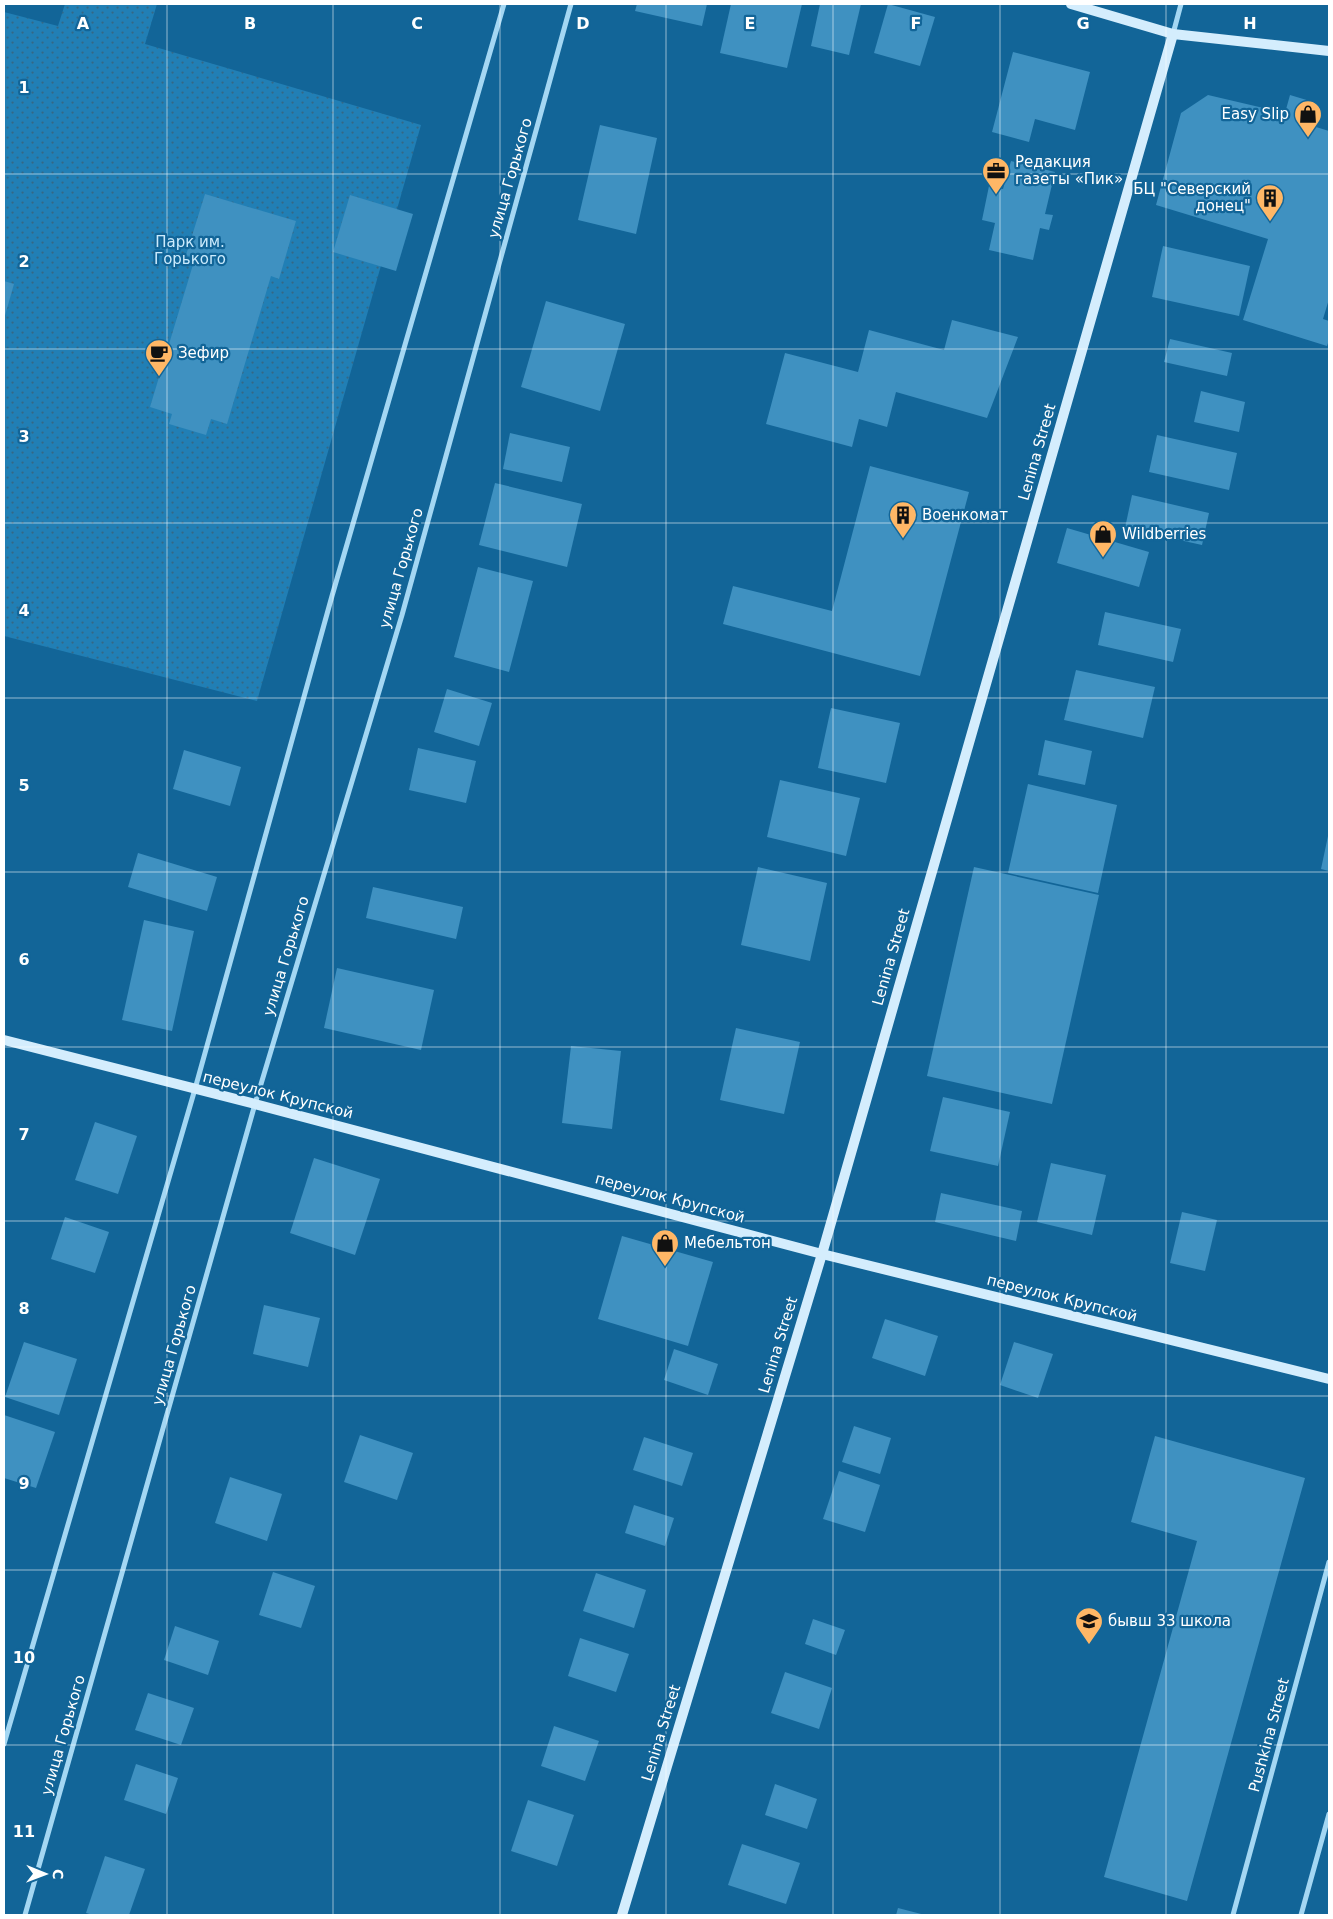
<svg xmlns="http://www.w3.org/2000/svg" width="1333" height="1919" viewBox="0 0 1333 1919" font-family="'DejaVu Sans',sans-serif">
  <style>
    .park { fill: url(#park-dots) }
    .building { fill: #3f91c1 }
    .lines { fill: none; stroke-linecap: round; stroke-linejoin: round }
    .street { stroke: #a4d7f3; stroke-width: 5 }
    .secondary { stroke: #d4edfd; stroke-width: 10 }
    .grid { fill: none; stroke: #fff; stroke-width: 1; stroke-opacity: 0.55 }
    .labels { text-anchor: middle; stroke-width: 4.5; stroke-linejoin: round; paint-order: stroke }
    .poi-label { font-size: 15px; fill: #fff; stroke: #126598; text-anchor: start }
    .street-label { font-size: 15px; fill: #fff; stroke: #126598 }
    .park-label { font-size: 15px; fill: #ccebfd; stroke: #126598 }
    .grid-label { font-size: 16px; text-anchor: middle; font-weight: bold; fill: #fff; stroke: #126598; stroke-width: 4.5; stroke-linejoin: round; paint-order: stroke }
  </style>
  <defs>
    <pattern id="park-dots" width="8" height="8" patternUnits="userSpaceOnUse" patternTransform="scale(1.25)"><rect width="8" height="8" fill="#217fb5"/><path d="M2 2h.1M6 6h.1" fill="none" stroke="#346886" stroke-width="1.8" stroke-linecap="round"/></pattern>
  </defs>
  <rect width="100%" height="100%" fill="#126598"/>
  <path class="park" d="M 65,4 L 157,4 L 145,44 L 421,125 L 257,701 L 4,636 L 4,12 L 58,26 Z"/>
  <g class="building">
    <path d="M 637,4 L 707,4 L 702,26 L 635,11 Z"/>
    <path d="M 731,4 L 802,4 L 787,68 L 720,53 Z"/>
    <path d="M 820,4 L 861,4 L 849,55 L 811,46 Z"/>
    <path d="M 888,4 L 935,17 L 920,66 L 874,53 Z"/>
    <path d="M 1013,52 L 1090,72 L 1075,130 L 1035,119 L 1029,142 L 992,132 Z"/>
    <path d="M 1208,95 L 1285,113 L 1290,95 L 1310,101 L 1303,123 L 1329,131 L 1329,299 L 1323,319 L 1329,321 L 1329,340 L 1327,346 L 1243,320 L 1268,239 L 1156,205 L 1181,113 Z"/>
    <path d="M 600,125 L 657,138 L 636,234 L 578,220 Z"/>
    <path d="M 1011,161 L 1055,172 L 1045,214 L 1053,215 L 1049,230 L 1040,228 L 1033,260 L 989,250 L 995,223 L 982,220 L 989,186 L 1003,189 Z"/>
    <path d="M 205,194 L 296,221 L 279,279 L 271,276 L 227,424 L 211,419 L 206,435 L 169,424 L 172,414 L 150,407 L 195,258 L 186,255 Z"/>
    <path d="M 350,195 L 413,214 L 396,271 L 333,252 Z"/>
    <path d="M 1163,246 L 1250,266 L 1239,316 L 1152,297 Z"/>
    <path d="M 4,281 L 14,284 L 4,319 Z"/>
    <path d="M 546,301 L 625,324 L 600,411 L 521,387 Z"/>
    <path d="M 952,320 L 1018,337 L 987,418 L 896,392 L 887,427 L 859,419 L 852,447 L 766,424 L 785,353 L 858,372 L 869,330 L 944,350 Z"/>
    <path d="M 1170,339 L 1232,353 L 1227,376 L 1164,362 Z"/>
    <path d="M 1201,391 L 1245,402 L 1239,432 L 1194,422 Z"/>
    <path d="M 510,433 L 570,447 L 562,482 L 503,469 Z"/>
    <path d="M 1157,435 L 1237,453 L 1229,490 L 1149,472 Z"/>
    <path d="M 870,466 L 969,492 L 920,676 L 723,624 L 733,586 L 832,611 Z"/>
    <path d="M 495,483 L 582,504 L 567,567 L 479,545 Z"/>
    <path d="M 1132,495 L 1209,513 L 1202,545 L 1125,528 Z"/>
    <path d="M 1067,528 L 1149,552 L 1139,587 L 1057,563 Z"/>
    <path d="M 478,567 L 533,581 L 509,672 L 454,657 Z"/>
    <path d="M 1105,612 L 1181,629 L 1173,662 L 1098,645 Z"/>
    <path d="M 1076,670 L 1155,687 L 1143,738 L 1064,720 Z"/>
    <path d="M 447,689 L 492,703 L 479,746 L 434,732 Z"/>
    <path d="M 831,708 L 900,723 L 886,783 L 818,768 Z"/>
    <path d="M 1045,740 L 1092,751 L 1085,785 L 1038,775 Z"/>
    <path d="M 418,748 L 476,761 L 466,803 L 409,790 Z"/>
    <path d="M 184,750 L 241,767 L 230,806 L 173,789 Z"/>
    <path d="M 780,780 L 860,798 L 846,856 L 767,837 Z"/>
    <path d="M 1028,784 L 1117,805 L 1098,893 L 1008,873 Z"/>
    <path d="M 1328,836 L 1329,836 L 1329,871 L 1321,869 Z"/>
    <path d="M 138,853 L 217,877 L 207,911 L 128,887 Z"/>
    <path d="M 758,867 L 827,883 L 810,961 L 741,945 Z"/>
    <path d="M 974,867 L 1099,895 L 1052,1104 L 927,1076 Z"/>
    <path d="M 373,887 L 463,907 L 456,939 L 366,918 Z"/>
    <path d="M 144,920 L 194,931 L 172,1031 L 122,1020 Z"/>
    <path d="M 337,968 L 434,990 L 421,1050 L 324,1028 Z"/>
    <path d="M 736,1028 L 800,1042 L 784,1114 L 720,1100 Z"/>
    <path d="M 571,1046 L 621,1051 L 612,1129 L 562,1123 Z"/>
    <path d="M 943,1097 L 1010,1112 L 998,1166 L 930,1151 Z"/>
    <path d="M 95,1122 L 137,1136 L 118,1194 L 75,1180 Z"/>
    <path d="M 314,1158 L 380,1179 L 355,1255 L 290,1233 Z"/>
    <path d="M 1051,1163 L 1106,1175 L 1092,1235 L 1037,1222 Z"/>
    <path d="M 941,1193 L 1022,1211 L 1016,1241 L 935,1222 Z"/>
    <path d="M 1182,1212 L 1217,1220 L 1205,1271 L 1170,1263 Z"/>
    <path d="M 65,1217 L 109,1232 L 95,1273 L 51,1259 Z"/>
    <path d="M 622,1236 L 713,1262 L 688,1346 L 598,1319 Z"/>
    <path d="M 264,1305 L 320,1318 L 308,1367 L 253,1354 Z"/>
    <path d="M 885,1319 L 938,1336 L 925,1376 L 872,1358 Z"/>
    <path d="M 24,1342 L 77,1359 L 59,1415 L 5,1397 Z"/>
    <path d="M 1014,1342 L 1053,1354 L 1038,1398 L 1000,1385 Z"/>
    <path d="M 674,1349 L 718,1364 L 708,1395 L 664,1380 Z"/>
    <path d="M 4,1415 L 55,1432 L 36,1488 L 4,1478 Z"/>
    <path d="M 854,1426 L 891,1438 L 880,1474 L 842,1462 Z"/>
    <path d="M 360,1435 L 413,1453 L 397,1500 L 344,1482 Z"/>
    <path d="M 1155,1436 L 1305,1478 L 1187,1901 L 1104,1877 L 1197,1541 L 1131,1522 Z"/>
    <path d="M 644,1437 L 693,1453 L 682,1486 L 633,1470 Z"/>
    <path d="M 839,1471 L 880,1485 L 865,1532 L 823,1519 Z"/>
    <path d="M 230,1477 L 282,1494 L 267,1541 L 215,1523 Z"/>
    <path d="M 634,1505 L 674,1518 L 665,1546 L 625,1533 Z"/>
    <path d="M 273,1572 L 315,1586 L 301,1628 L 259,1615 Z"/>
    <path d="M 596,1573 L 646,1590 L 634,1628 L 583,1611 Z"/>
    <path d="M 813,1619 L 845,1630 L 836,1655 L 805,1644 Z"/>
    <path d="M 175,1626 L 219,1641 L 208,1675 L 164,1660 Z"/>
    <path d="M 580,1638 L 629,1654 L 616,1692 L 568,1676 Z"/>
    <path d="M 785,1672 L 832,1688 L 819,1729 L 771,1713 Z"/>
    <path d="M 148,1693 L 194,1708 L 181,1745 L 135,1730 Z"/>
    <path d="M 554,1726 L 599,1741 L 585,1781 L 541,1766 Z"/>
    <path d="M 136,1764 L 178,1778 L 166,1814 L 124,1800 Z"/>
    <path d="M 775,1784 L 817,1799 L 807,1829 L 765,1815 Z"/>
    <path d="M 528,1800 L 574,1815 L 557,1866 L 511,1851 Z"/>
    <path d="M 742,1844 L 800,1863 L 786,1904 L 728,1885 Z"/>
    <path d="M 105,1856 L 145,1869 L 129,1915 L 93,1915 L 86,1913 Z"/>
    <path d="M 898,1908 L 925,1915 L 896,1915 Z"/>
  </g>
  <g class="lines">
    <g class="street">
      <path d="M 1173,34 L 1181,4"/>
      <path d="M 4,1744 L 195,1089 L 332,596 L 504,4"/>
      <path d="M 25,1915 L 255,1104 L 402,615 L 571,4"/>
      <path d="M 1233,1915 L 1329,1562"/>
      <path d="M 1301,1915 L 1329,1814"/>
    </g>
    <g class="secondary">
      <path d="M 1071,4 L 1173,34 L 1329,51"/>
      <path d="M 4,1040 L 255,1104 L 822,1254 L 1329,1379"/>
      <path d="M 622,1915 L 822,1254 L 1173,34"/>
    </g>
  </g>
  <path class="grid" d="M 167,4 L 167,1915M 333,4 L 333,1915M 500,4 L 500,1915M 666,4 L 666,1915M 833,4 L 833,1915M 1000,4 L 1000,1915M 1166,4 L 1166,1915M 4,174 L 1329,174M 4,349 L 1329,349M 4,523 L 1329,523M 4,698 L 1329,698M 4,872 L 1329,872M 4,1047 L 1329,1047M 4,1221 L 1329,1221M 4,1396 L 1329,1396M 4,1570 L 1329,1570M 4,1745 L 1329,1745"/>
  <defs>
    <g id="shop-pin" transform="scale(1.4375)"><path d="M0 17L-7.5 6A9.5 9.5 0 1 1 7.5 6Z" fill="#ffb766" stroke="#126598"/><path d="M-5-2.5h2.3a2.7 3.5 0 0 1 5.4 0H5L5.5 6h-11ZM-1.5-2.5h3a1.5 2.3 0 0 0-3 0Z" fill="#111"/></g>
    <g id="office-pin" transform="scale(1.4375)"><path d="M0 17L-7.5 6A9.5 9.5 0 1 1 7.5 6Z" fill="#ffb766" stroke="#126598"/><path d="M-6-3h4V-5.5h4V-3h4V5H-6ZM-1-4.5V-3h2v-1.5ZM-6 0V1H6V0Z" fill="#111"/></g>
    <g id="building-pin" transform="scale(1.4375)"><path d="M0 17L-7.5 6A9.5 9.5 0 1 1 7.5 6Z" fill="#ffb766" stroke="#126598"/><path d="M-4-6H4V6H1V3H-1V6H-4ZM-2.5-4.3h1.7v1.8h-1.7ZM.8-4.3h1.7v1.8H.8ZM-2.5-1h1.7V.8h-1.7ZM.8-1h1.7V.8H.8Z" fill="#111"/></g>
    <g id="cafe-pin" transform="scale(1.4375)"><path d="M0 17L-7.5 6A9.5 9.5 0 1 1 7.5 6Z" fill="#ffb766" stroke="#126598"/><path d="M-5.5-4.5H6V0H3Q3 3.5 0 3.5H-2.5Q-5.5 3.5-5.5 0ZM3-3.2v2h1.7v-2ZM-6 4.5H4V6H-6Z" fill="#111"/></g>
    <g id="school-pin" transform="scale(1.4375)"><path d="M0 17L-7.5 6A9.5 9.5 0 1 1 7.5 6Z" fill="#ffb766" stroke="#126598"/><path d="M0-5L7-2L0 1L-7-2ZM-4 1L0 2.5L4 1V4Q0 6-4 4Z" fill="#111"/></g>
  </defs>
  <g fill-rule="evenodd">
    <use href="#shop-pin" x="1308" y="114"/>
    <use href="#office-pin" x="996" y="171"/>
    <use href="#building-pin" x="1270" y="198"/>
    <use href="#cafe-pin" x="159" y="353"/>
    <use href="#building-pin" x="903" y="515"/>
    <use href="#shop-pin" x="1103" y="534"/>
    <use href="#shop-pin" x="665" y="1243"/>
    <use href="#school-pin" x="1089" y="1621"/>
  </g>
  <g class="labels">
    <g class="poi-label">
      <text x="1289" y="119" text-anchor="end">Easy Slip</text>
      <text x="1015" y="167">Редакция<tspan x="1015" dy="17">газеты «Пик»</tspan></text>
      <text x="1251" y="194" text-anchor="end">БЦ "Северский<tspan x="1251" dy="17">донец"</tspan></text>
      <text x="178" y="358">Зефир</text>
      <text x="922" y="520">Военкомат</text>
      <text x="1122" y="539">Wildberries</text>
      <text x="684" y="1248">Мебельтон</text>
      <text x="1108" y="1626">бывш 33 школа</text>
    </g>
    <g class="street-label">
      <text transform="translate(510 178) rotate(-74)" y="5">улица Горького</text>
      <text transform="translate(1037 452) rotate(-74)" y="5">Lenina Street</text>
      <text transform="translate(401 568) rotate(-74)" y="5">улица Горького</text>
      <text transform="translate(286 956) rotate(-73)" y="5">улица Горького</text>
      <text transform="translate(891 957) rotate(-74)" y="5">Lenina Street</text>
      <text transform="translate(278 1095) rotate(14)" y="5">переулок Крупской</text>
      <text transform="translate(670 1198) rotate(15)" y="5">переулок Крупской</text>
      <text transform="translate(1062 1298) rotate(14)" y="5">переулок Крупской</text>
      <text transform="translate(174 1345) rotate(-74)" y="5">улица Горького</text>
      <text transform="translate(778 1345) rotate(-73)" y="5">Lenina Street</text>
      <text transform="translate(661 1733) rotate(-73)" y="5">Lenina Street</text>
      <text transform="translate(63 1735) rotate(-74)" y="5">улица Горького</text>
      <text transform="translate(1269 1735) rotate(-75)" y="5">Pushkina Street</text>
    </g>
    <g class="park-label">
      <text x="190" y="247">Парк им.<tspan x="190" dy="17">Горького</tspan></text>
    </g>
  </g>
  <g class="grid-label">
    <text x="83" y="29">A</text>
    <text x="250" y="29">B</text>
    <text x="417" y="29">C</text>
    <text x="583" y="29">D</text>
    <text x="750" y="29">E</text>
    <text x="916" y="29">F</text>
    <text x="1083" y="29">G</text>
    <text x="1250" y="29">H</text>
    <text x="24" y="93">1</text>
    <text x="24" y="267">2</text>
    <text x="24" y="442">3</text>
    <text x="24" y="616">4</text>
    <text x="24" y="791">5</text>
    <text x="24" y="965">6</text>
    <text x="24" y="1140">7</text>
    <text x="24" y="1314">8</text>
    <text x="24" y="1489">9</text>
    <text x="24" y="1663">10</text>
    <text x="24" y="1837">11</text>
  </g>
  <rect width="1333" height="1919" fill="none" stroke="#ffffff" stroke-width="10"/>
  <g transform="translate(45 1874) rotate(91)" stroke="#126598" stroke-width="4" paint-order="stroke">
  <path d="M0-4L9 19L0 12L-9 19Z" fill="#ffffff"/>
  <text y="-8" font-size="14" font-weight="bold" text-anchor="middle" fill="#ffffff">С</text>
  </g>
</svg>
